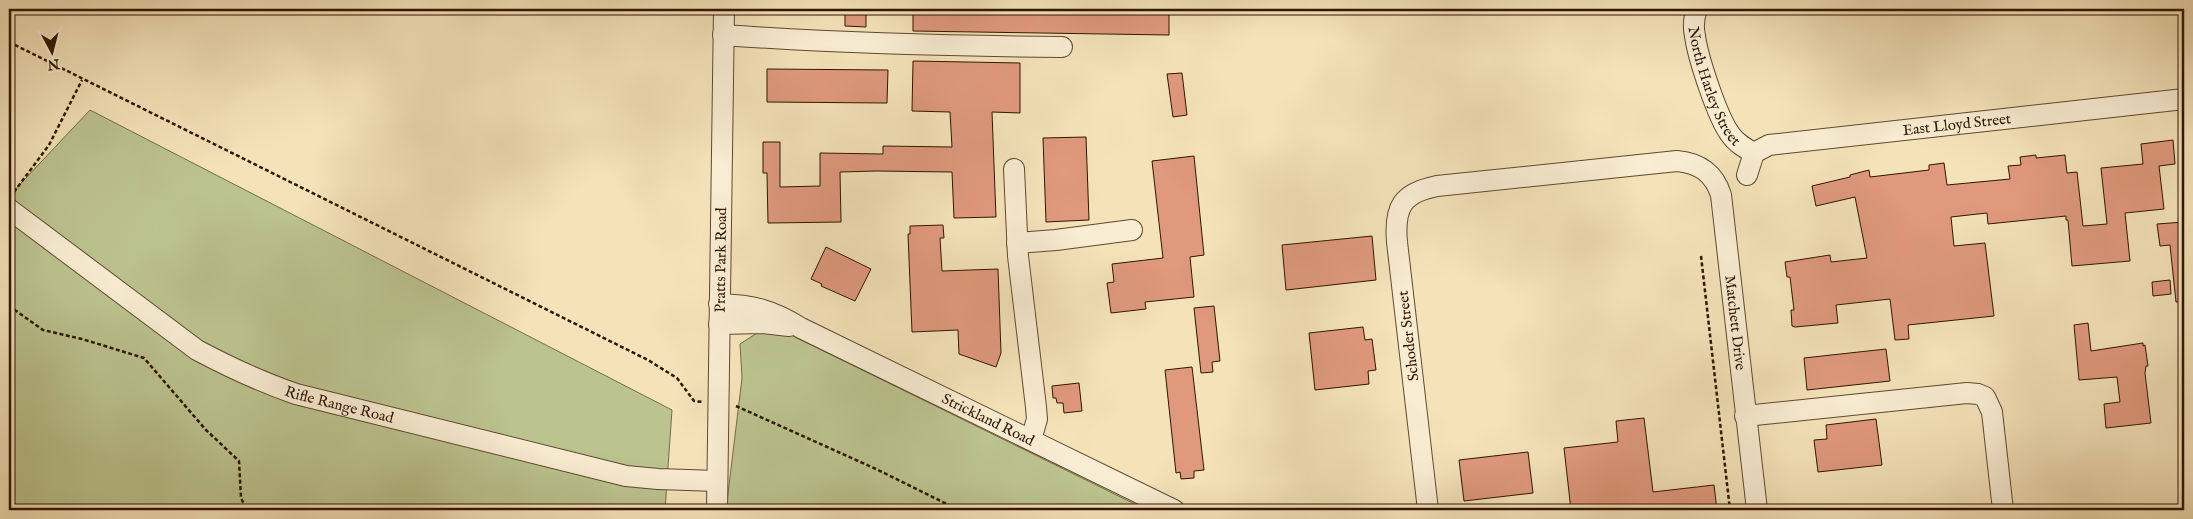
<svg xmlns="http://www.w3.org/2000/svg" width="2193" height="519" viewBox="0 0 2193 519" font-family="'IM FELL English',serif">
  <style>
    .green { fill: #bbc38f; stroke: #766c48 }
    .building { fill: #df997d; stroke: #301500 }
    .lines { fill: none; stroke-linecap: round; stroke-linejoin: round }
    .minor-casing { stroke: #61482e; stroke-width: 22 }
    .path { stroke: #301500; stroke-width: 2.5; stroke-dasharray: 4 2.5; stroke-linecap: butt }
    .minor { stroke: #f8ecd2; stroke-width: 20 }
    .labels { text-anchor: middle; stroke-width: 4; stroke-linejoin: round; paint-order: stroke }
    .street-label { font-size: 15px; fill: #301500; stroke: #f8ecd2 }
  </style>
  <rect width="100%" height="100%" fill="#f4e2b9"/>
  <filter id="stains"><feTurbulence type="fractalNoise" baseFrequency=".004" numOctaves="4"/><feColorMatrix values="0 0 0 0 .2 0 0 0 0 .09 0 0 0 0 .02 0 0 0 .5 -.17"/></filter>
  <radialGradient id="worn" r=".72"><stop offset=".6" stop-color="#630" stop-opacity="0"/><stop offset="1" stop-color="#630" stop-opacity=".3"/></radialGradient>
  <g class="green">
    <path d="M 90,110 L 672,410 L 665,510 L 9,510 L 9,196 Z"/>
    <path d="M 757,333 L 787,333 L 1147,510 L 726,510 L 742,378 L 740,344 Z"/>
  </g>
  <g class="building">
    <path d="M 845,9 L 866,9 L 866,27 L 845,26 Z"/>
    <path d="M 913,9 L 1169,9 L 1169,35 L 913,31 Z"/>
    <path d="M 913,61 L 1020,63 L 1020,113 L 992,112 L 996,217 L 954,218 L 952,172 L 876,171 L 840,172 L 841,222 L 768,223 L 767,173 L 763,173 L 763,142 L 780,142 L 780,187 L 820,186 L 820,153 L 883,154 L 883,146 L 952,147 L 950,112 L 912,111 Z"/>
    <path d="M 767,69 L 888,70 L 887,103 L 767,102 Z"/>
    <path d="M 1182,73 L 1187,115 L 1173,117 L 1167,74 Z"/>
    <path d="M 1086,137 L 1089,220 L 1046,222 L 1043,138 Z"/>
    <path d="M 2173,140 L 2175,164 L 2159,166 L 2164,209 L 2125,213 L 2130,261 L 2072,266 L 2068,220 L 2066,220 L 2066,216 L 1988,224 L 1987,213 L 1951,217 L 1954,246 L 1985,243 L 1994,316 L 1908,325 L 1909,339 L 1895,340 L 1890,299 L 1836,305 L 1838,323 L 1795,327 L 1792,326 L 1791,310 L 1794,310 L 1790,277 L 1787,277 L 1785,262 L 1830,255 L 1831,262 L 1867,258 L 1855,197 L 1816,206 L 1812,186 L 1850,177 L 1850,175 L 1869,170 L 1870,177 L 1887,175 L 1929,170 L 1929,165 L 1944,163 L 1947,185 L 2010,179 L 2008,166 L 2021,165 L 2020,157 L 2036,155 L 2036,158 L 2065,155 L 2067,173 L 2077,172 L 2083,226 L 2107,224 L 2101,168 L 2143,164 L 2141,144 Z"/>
    <path d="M 1194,156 L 1204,255 L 1190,257 L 1194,297 L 1145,302 L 1146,309 L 1111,313 L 1107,283 L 1114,282 L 1112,264 L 1163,258 L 1152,161 Z"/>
    <path d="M 2184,222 L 2184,301 L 2176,302 L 2170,245 L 2160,246 L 2157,224 Z"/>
    <path d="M 943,225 L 944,238 L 940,238 L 942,271 L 998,269 L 1001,353 L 996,367 L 959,354 L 958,330 L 912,332 L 908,234 L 910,234 L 910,226 Z"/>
    <path d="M 1372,236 L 1376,280 L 1286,290 L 1282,245 Z"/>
    <path d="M 826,247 L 871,269 L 855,301 L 821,286 L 822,284 L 811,279 Z"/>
    <path d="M 2170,280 L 2171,294 L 2153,296 L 2152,282 Z"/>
    <path d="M 1214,306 L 1220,361 L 1212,362 L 1213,372 L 1201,373 L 1194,308 Z"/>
    <path d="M 2088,323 L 2091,351 L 2143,343 L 2143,346 L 2145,345 L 2148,366 L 2146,366 L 2145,373 L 2151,423 L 2106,428 L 2104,404 L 2120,402 L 2117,377 L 2079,380 L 2074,325 Z"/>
    <path d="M 1363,327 L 1365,340 L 1372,339 L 1376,370 L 1368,371 L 1369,384 L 1315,390 L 1309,333 Z"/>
    <path d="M 1886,349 L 1890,381 L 1807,390 L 1804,358 Z"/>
    <path d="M 1192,367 L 1204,470 L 1194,471 L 1194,478 L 1181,479 L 1180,472 L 1176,473 L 1165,370 Z"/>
    <path d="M 1079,383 L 1082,411 L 1064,413 L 1063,403 L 1057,403 L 1056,398 L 1053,398 L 1052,386 Z"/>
    <path d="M 1644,418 L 1653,492 L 1714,485 L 1717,510 L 1624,510 L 1624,509 L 1571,510 L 1564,448 L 1618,442 L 1616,421 Z"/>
    <path d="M 1876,419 L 1882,465 L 1818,472 L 1814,440 L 1827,439 L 1826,425 Z"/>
    <path d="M 1528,452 L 1533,493 L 1464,501 L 1459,460 Z"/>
  </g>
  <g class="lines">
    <g class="minor-casing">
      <g id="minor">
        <path id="s1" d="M 1697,9 C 1694,17 1693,27 1695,36 C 1698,58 1717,116 1730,134 C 1736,143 1745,148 1754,153"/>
        <path d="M 723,35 C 836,43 949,46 1062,47"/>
        <path d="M 1014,169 L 1018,256 L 1036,407 L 1037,419 L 1031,440"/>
        <path id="s2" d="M 1747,175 L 1754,153 L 1769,145 L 2184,99"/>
        <path id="s3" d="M 9,209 L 197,350 C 229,367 261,382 296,394 L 626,476 L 658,479 L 717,481"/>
        <path d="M 1017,243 L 1056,240 L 1132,230"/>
        <path id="s4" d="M 719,304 C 753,305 772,310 801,328 L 1174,510"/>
        <path d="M 719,324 L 763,323 L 789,326"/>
        <path d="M 1745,416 L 1967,393 L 1978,394 L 1985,397 L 1992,412 L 2003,510"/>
        <path id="s5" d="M 717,510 L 724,9"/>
        <path id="s6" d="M 1428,510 L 1397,242 C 1394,207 1402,193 1437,186 L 1677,161 C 1699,163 1714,173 1721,195 L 1757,510"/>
      </g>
    </g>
    <g class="path">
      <path d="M 9,42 L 648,360 L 677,378 L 694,401 L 703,402"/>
      <path d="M 14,192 L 49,145 L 82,80"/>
      <path d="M 1701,256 L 1730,510"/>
      <path d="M 9,306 L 43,330 L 82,339 L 144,358 L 206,430 L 239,461 L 241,498 L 247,510"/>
      <path d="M 736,406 L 876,469 L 959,510"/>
    </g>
    <use href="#minor" class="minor"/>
  </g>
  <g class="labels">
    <g class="street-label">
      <text dy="5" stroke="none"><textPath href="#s1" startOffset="81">North Harley Street</textPath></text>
      <text dy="5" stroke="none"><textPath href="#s2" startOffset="229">East Lloyd Street</textPath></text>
      <text dy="5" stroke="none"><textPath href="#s5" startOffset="250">Pratts Park Road</textPath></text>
      <text dy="5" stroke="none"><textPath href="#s6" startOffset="778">Matchett Drive</textPath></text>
      <text transform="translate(1408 336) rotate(-97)" y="5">Schoder Street</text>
      <text dy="5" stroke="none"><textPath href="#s3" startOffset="388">Rifle Range Road</textPath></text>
      <text dy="5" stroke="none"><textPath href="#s4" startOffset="295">Strickland Road</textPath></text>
    </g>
  </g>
  <rect width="2193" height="519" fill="none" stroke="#f4e2b9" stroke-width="30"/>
  <rect x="10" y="10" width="2173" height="499" fill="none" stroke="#301500" stroke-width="2.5"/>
  <rect x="15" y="15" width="2163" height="489" fill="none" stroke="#301500"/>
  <g transform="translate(52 52) rotate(173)" stroke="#f8ecd2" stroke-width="4" paint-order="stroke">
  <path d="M0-4L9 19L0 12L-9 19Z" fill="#301500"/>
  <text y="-8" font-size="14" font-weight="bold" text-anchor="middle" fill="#301500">N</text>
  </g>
  <rect width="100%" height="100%" filter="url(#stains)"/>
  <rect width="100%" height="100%" fill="url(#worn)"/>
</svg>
